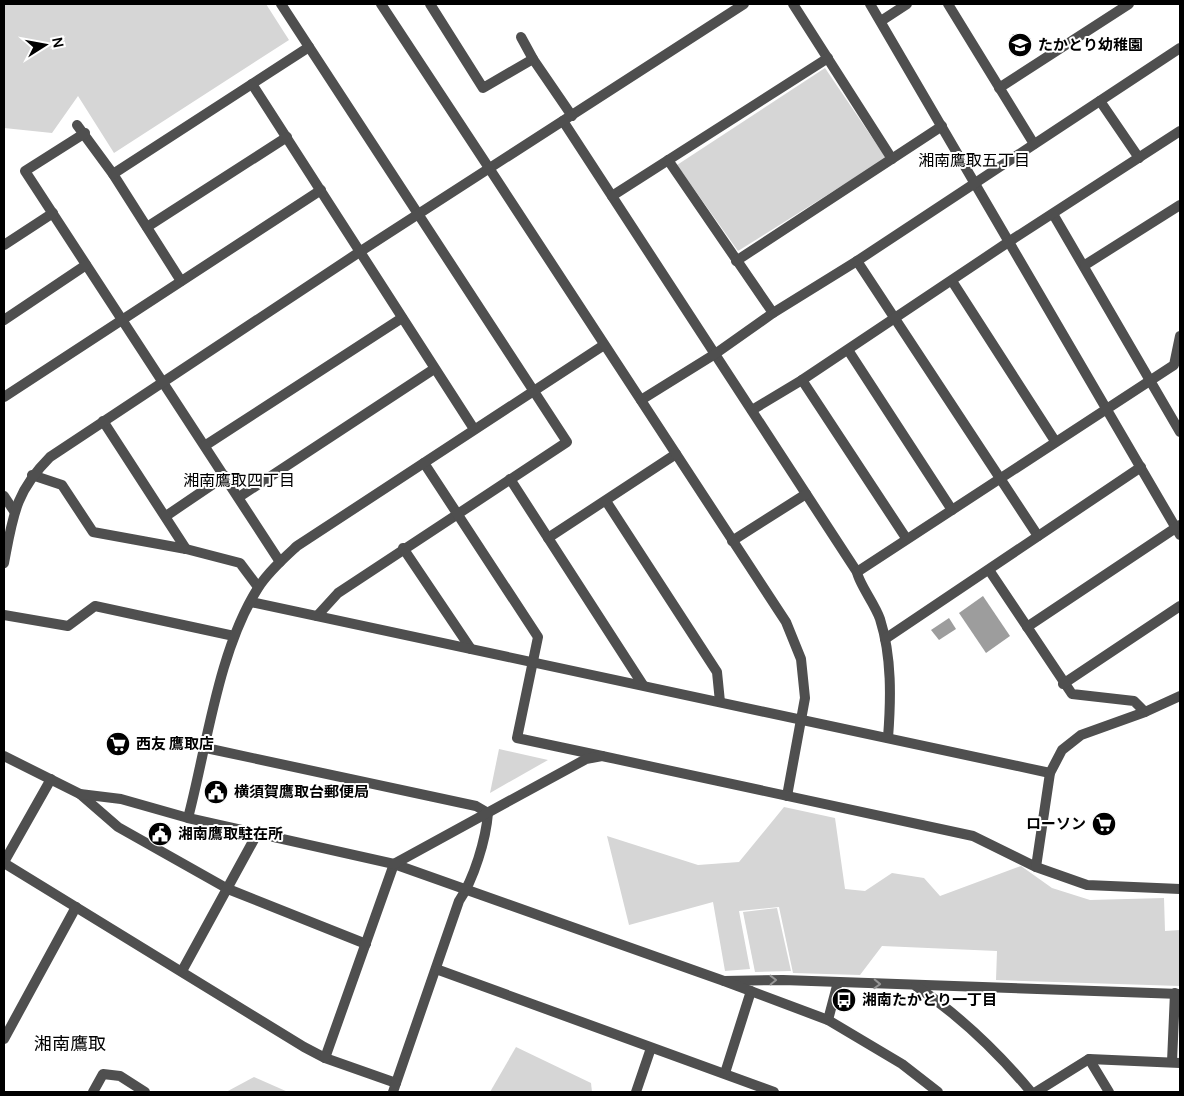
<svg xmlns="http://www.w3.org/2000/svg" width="1184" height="1096" viewBox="0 0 1184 1096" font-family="Manrope,'Noto Sans JP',sans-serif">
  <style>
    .green { fill: #d6d6d6 }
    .water { fill: #9d9d9d }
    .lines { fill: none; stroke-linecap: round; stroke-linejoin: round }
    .minor { stroke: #4f4f4f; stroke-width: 10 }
    .tertiary { stroke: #4f4f4f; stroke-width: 10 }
    .oneway { stroke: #959595 }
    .labels { text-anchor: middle; stroke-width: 4; stroke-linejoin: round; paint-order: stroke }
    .poi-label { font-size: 15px; font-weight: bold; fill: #000; stroke: #fff; text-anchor: start }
    .neighbourhood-label { font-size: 16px; fill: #000; stroke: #fff }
    .quarter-label { font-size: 18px; fill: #000; stroke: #fff }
  </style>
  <rect width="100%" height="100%" fill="#fff"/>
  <g class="green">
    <path d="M 4,4 L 266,4 L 289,40 L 114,153 L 78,96 L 52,133 L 4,128 Z"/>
    <path d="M 825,68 L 886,158 L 738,251 L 677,165 Z"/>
    <path d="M 499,749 L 548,760 L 490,793 Z"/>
    <path d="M 784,807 L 835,818 L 845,889 L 865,891 L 892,873 L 924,878 L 940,896 L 1021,866 L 1052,888 L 1090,900 L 1164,898 L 1165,931 L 1180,930 L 1180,986 L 996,980 L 997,951 L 882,946 L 860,975 L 793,973 L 779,907 L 739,911 L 750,969 L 725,971 L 713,902 L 629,925 L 607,836 L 698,865 L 739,862 Z"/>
    <path d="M 777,908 L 791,971 L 755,972 L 743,912 Z"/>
    <path d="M 516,1047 L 591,1083 L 592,1092 L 490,1092 Z"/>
    <path d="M 254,1077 L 288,1092 L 226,1092 Z"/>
  </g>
  <g class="water">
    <path d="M 983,596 L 1010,636 L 986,653 L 959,613 Z"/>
    <path d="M 949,618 L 956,629 L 939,640 L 931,630 Z"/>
  </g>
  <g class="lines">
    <g class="minor">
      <path d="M 281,4 L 567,442 L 338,593 L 317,616"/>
      <path d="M 381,4 L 489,168"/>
      <path d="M 430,4 L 483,88 L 533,59 L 572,116"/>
      <path d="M 793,4 L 892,159"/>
      <path d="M 870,4 L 1180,535"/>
      <path d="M 948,4 L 1034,144"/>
      <path d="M 881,21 L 907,4"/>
      <path d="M 521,37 L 533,59"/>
      <path d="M 252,84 L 474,429"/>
      <path d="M 999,88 L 1129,4"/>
      <path d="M 1100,101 L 1139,158"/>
      <path d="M 563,121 L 857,572 C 859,584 875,604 880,619 C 892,657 891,699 888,738"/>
      <path d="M 77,125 L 113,174 L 181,281"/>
      <path d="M 85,133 L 25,171 L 280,562"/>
      <path d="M 668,160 L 773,313"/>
      <path d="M 113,174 L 309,47"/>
      <path d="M 612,196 L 828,58"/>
      <path d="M 1053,214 L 1180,432"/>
      <path d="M 147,227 L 287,137"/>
      <path d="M 4,245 L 53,213"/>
      <path d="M 736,261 L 942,126"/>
      <path d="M 857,261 L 1038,536"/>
      <path d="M 1085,265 L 1180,205"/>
      <path d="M 952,281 L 1055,441"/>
      <path d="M 4,320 L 86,265"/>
      <path d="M 848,350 L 952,510"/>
      <path d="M 802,380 L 906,538"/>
      <path d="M 4,397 L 321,190"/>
      <path d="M 641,400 L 715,354 L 773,313 L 857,261 L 1180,48"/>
      <path d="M 752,410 L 802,380 L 1010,241 L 1180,131"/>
      <path d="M 103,421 L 186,549"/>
      <path d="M 206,445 L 402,318"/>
      <path d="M 424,463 L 538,637 L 517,738 L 602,756"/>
      <path d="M 32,475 L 62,485 L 93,532 L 186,549 L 240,563 L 258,587"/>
      <path d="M 510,479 L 643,685"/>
      <path d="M 4,496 L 14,511"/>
      <path d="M 239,497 L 434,369"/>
      <path d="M 606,501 L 717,672 L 720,702"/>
      <path d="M 166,516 L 225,476"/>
      <path d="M 548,538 L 676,454"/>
      <path d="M 732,541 L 806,494"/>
      <path d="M 403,548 L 471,649"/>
      <path d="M 989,570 L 1072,694 L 1134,701 L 1145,712"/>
      <path d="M 857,572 L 1174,365 L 1180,336"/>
      <path d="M 251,602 L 1050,773"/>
      <path d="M 4,615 L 68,626 L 95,606 L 234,636"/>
      <path d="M 1027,627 L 1180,525"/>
      <path d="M 885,639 L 1141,467"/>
      <path d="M 1063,684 L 1180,606"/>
      <path d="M 80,794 L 118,827 L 228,889 L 366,944"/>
      <path d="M 188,818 C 207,746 218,651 258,588 C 268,572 284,558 297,546 L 604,345"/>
      <path d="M 4,862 L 51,779"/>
      <path d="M 4,863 L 304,1047 L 325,1058 L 396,1083 L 459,901 C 474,879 486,839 488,813 L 476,806 L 206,748"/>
      <path d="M 436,969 L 774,1092"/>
      <path d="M 182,971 L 257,834"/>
      <path d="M 724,981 L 783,980 L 1180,994"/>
      <path d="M 916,986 C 960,1016 997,1051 1031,1092"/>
      <path d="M 828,1020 L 838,982"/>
      <path d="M 4,1039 L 76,907"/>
      <path d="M 325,1058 L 394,864"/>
      <path d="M 1089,1059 L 1109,1092"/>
      <path d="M 1172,1062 L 1175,993"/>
      <path d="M 725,1073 L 751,991"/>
      <path d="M 93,1092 L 103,1074 L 120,1076 L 145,1092"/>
      <path d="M 393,1092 L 396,1083"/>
      <path d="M 636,1092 L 651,1048"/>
      <path d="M 1036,1092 L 1089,1059 L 1180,1063"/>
    </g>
    <g class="tertiary">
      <path d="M 489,168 L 786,622 L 801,659 L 805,698 L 787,796"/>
      <path d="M 4,563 C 13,516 15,492 50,457 L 361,251 L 744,4"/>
      <path d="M 4,756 L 80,794 L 121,799 L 188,818 L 394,864 L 724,981 L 828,1020 L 902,1064 L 938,1092"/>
      <path d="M 394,864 L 586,759 L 602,756 L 973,836 L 1036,867 L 1087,885 L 1180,889"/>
      <path d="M 1036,867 L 1050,773 L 1062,750 L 1081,735 L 1145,712 L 1180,696"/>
    </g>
  </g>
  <defs><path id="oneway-chevron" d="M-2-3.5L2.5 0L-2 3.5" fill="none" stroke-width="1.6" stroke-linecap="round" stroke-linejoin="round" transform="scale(1.25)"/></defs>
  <g class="oneway">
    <use href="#oneway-chevron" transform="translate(773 980) rotate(-1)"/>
    <use href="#oneway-chevron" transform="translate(877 984) rotate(2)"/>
  </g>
  <defs>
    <g id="school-disc" transform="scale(1.25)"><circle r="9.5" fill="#000" stroke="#fff"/><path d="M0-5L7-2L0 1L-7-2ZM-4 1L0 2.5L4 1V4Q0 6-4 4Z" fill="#fff"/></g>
    <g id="supermarket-disc" transform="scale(1.25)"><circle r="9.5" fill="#000" stroke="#fff"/><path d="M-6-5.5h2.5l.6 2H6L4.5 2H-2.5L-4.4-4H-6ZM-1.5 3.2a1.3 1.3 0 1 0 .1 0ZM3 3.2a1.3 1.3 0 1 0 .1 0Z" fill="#fff"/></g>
    <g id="civic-disc" transform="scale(1.25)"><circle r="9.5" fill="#000" stroke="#fff"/><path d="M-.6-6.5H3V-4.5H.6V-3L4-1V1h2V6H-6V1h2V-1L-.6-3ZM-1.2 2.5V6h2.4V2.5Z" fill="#fff"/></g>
    <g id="bus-disc" transform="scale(1.25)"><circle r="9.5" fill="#000" stroke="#fff"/><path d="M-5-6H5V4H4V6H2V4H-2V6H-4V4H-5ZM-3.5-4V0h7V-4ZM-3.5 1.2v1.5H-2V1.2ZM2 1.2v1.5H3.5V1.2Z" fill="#fff"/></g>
  </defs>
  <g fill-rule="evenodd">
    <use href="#school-disc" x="1020" y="45"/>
    <use href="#supermarket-disc" x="118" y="744"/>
    <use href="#civic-disc" x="216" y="792"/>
    <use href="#supermarket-disc" x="1104" y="824"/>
    <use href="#civic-disc" x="160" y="834"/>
    <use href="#bus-disc" x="844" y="1000"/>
  </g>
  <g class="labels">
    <g class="poi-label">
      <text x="1038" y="50">たかとり幼稚園</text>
      <text x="136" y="749">西友 鷹取店</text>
      <text x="234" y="797">横須賀鷹取台郵便局</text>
      <text x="1086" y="829" text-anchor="end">ローソン</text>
      <text x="178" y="839">湘南鷹取駐在所</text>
      <text x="862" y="1005">湘南たかとり一丁目</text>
    </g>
    <g class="neighbourhood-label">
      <text x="974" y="166">湘南鷹取五丁目</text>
      <text x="239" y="486">湘南鷹取四丁目</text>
    </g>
    <g class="quarter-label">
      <text x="70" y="1050">湘南鷹取</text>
    </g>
  </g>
  <rect width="1184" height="1096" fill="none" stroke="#000000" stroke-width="10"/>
  <g transform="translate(45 45) rotate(79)" stroke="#ffffff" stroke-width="4" paint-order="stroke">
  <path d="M0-4L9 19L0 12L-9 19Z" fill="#000000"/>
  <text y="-8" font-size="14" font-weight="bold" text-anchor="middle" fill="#000000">N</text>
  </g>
</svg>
